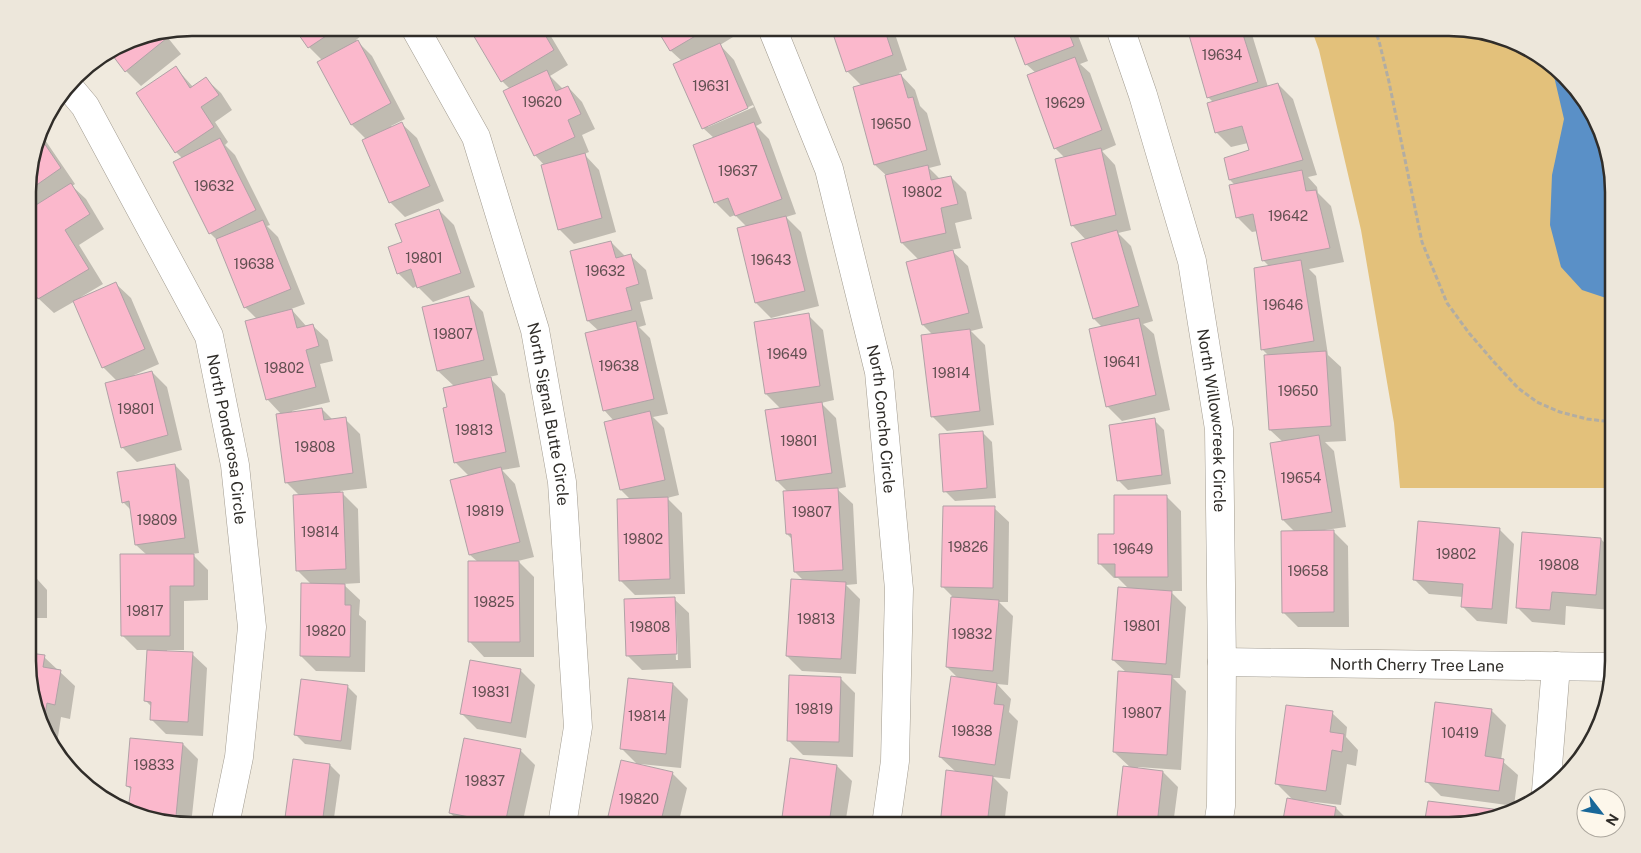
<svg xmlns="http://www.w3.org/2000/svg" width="1641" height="853" viewBox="0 0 1641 853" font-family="'Public Sans',sans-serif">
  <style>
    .green { fill: #e3c17b }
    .water { fill: #5a90c7 }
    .shadow { fill: #0003; fill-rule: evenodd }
    .building { fill: #fbb8cc; stroke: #b0a2a6 }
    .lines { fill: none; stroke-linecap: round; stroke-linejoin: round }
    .minor-casing { stroke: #a19b90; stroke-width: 29 }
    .path { stroke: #b2ada3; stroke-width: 3; stroke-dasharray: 5 2.5; stroke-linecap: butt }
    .minor { stroke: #fff; stroke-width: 28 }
    .labels { text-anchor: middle; stroke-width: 4; stroke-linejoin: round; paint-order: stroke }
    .number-label { font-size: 14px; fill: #635052 }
    .street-label { font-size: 16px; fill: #302d29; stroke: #fdf7eb }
    .rim { fill: none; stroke: #302d29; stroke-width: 2.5 }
  </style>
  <rect width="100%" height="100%" fill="#f0eade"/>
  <path class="green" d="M 1311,28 L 1449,28 L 1522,45 L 1586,101 L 1612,171 L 1613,488 L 1400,488 L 1394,423 L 1361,230 L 1319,50 Z"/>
  <path class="water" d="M 1553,72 L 1586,101 L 1612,171 L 1612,300 L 1582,290 L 1561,267 L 1550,225 L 1552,175 L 1564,119 Z"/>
  <g class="shadow">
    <path d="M 295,28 L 357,28 L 362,35 L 356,40 L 372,56 L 405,119 L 391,126 L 392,128 L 402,124 L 417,138 L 444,201 L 405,217 L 390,202 L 366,139 L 352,125 L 322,60 L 309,47 Z"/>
    <path d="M 470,28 L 546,28 L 568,65 L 550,76 L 563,89 L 568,87 L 582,102 L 595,129 L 582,135 L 589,152 L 584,154 L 599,170 L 616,232 L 574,244 L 559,229 L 545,166 L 535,155 L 510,89 L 502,81 Z"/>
    <path d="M 657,28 L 728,28 L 733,37 L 720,45 L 734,60 L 762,123 L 756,126 L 769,139 L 796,214 L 786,217 L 801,232 L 819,306 L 771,318 L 756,303 L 747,227 L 735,215 L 730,217 L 715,202 L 714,138 L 703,128 L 682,61 L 671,51 ZM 753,105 L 754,107 L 708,127 L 708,125 Z"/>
    <path d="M 832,28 L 893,28 L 907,70 L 899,73 L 915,90 L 920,106 L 927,113 L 941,165 L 929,168 L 940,179 L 951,177 L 966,192 L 972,219 L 955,223 L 961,248 L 951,250 L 968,266 L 983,328 L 971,331 L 985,345 L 994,425 L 947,431 L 932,416 L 933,335 L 923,325 L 919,260 L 902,243 L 887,176 L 875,165 L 854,88 L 862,86 L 847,71 Z"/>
    <path d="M 1013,28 L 1075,28 L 1088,61 L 1080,64 L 1090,73 L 1116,145 L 1102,151 L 1115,165 L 1131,230 L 1118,233 L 1131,246 L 1153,321 L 1143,324 L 1154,334 L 1170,410 L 1122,421 L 1107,406 L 1102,327 L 1094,319 L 1086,240 L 1072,225 L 1065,158 L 1055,148 L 1036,73 L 1026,64 Z"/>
    <path d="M 1188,28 L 1250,28 L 1268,87 L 1278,84 L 1293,99 L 1317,175 L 1308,177 L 1317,187 L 1318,193 L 1331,206 L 1344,262 L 1309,269 L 1316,276 L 1328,355 L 1341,367 L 1346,441 L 1325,442 L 1334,451 L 1346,527 L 1325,530 L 1326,532 L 1333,531 L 1348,546 L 1349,627 L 1298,627 L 1283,612 L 1295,532 L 1283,520 L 1283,442 L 1270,430 L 1265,356 L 1269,356 L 1262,349 L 1270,267 L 1263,260 L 1258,231 L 1252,232 L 1237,217 L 1235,185 L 1230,180 L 1225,159 L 1251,151 L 1248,143 L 1231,147 L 1216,132 L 1213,102 L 1208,97 Z"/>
    <path d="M 164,33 L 181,54 L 141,86 L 126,71 L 111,52 L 130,40 Z"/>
    <path d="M 176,68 L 193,87 L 206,79 L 221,93 L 232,110 L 215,122 L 228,142 L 225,145 L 235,155 L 270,225 L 267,226 L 278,237 L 305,304 L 291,309 L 307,327 L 313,326 L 328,340 L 333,361 L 320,364 L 330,402 L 292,411 L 293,413 L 322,409 L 333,420 L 345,419 L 360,434 L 367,488 L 340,491 L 358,509 L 360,583 L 343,584 L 360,600 L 359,615 L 366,621 L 365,672 L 316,671 L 301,656 L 311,584 L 297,570 L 300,496 L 286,482 L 282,415 L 267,399 L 257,319 L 245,307 L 219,242 L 210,233 L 183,159 L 176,152 L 137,94 Z"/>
    <path d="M 41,134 L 75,184 L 72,186 L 86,199 L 104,229 L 79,245 L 103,284 L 81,297 L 82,299 L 116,284 L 131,298 L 159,364 L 134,375 L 135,376 L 152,372 L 167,387 L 182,450 L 137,462 L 122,447 L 117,381 L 103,367 L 75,301 L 54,313 L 39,299 L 28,280 L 28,181 Z"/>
    <path d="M 439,210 L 454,225 L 475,287 L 433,302 L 417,286 L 413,288 L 398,273 L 403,243 Z"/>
    <path d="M 611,242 L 626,257 L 631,256 L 646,270 L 653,299 L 640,302 L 646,325 L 639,327 L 650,338 L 668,414 L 653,417 L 664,428 L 679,495 L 667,498 L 682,513 L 685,594 L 635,595 L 620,580 L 631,500 L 621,490 L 614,421 L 604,410 L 599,331 L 588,321 Z"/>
    <path d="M 469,297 L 483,312 L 498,375 L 489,377 L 505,394 L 520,467 L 502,470 L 515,484 L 534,557 L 518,561 L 534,577 L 534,657 L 484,657 L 470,642 L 478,562 L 470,555 L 469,476 L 455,462 L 448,408 L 454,386 L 438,371 Z"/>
    <path d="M 808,315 L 823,330 L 834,400 L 821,403 L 836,418 L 846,487 L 837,489 L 853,504 L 857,584 L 846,585 L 860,599 L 856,674 L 802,671 L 787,656 L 804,581 L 795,572 L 793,540 L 787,534 L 788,492 L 777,481 L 781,409 L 766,394 L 755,323 Z"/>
    <path d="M 1154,420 L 1164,430 L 1171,484 L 1128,490 L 1118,480 Z"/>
    <path d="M 982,432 L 992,442 L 996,498 L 955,501 L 945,491 Z"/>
    <path d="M 175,465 L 189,480 L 199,553 L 192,554 L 208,570 L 208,600 L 184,601 L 184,650 L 167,650 L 167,652 L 192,654 L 207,668 L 203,736 L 166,734 L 151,719 L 152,707 L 146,701 L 149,650 L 137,650 L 122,635 L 147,555 L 136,545 L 131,510 L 123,502 Z"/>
    <path d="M 1166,496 L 1181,511 L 1182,591 L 1170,591 L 1186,607 L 1180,678 L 1173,678 L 1186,691 L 1181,770 L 1138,767 L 1138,769 L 1163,772 L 1178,787 L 1173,825 L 1117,825 L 1124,768 L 1131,768 L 1114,752 L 1127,673 L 1113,660 L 1129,589 L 1118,578 L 1114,578 L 1099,563 L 1115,535 Z"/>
    <path d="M 994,508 L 1009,522 L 1008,602 L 999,602 L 1013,616 L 1008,685 L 997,684 L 1011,699 L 1009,712 L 1018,721 L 1010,779 L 993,777 L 1008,792 L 1004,825 L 941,825 L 948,771 L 956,772 L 940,757 L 959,679 L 947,667 L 952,596 L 943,587 Z"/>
    <path d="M 1499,529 L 1514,544 L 1507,624 L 1477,621 L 1462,606 L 1463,597 L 1429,594 L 1414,579 Z"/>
    <path d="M 1601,539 L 1613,552 L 1613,609 L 1611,607 L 1610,610 L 1566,606 L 1565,625 L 1532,622 L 1517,607 Z"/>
    <path d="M 29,570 L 47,590 L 47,618 L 36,618 L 36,643 L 29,643 Z"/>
    <path d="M 674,599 L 689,613 L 691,668 L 642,670 L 627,655 ZM 674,612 L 676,612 L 678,660 L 676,660 Z"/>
    <path d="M 29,654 L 44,657 L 75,686 L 70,719 L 61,717 L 56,750 L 54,749 L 29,682 Z"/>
    <path d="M 520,670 L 535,685 L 526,738 L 477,729 L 462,714 Z"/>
    <path d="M 840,678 L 855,693 L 853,757 L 803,755 L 788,740 Z"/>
    <path d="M 673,684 L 688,699 L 681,768 L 640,764 L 639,765 L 672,773 L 687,788 L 678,825 L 607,825 L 622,762 L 638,765 L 621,748 Z"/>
    <path d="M 347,686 L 357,696 L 351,750 L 305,744 L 295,734 Z"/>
    <path d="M 1491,710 L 1506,725 L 1501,760 L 1518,775 L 1514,806 L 1441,796 L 1426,781 Z"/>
    <path d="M 1332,713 L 1347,727 L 1346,737 L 1358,750 L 1356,766 L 1347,764 L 1341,805 L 1306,801 L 1306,803 L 1336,808 L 1351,823 L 1350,825 L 1283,825 L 1288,800 L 1294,801 L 1277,784 Z"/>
    <path d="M 183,744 L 198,759 L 191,825 L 129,811 L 132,790 L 127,786 Z"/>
    <path d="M 520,750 L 535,765 L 522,825 L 463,825 L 450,813 Z"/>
    <path d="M 791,759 L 837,766 L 852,781 L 845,825 L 782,825 Z"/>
    <path d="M 294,760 L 330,765 L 340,775 L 333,825 L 285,825 Z"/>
    <path d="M 1429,802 L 1500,811 L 1459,825 L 1426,825 Z"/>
  </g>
  <g class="building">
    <path d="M 294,28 L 338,28 L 308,48 Z"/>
    <path d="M 469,28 L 541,28 L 554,50 L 501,82 Z"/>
    <path d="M 656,28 L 709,28 L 670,51 Z"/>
    <path d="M 831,28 L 884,28 L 893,55 L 846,72 Z"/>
    <path d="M 1011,28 L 1067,28 L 1074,46 L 1025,65 Z"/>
    <path d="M 1187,28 L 1241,28 L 1258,82 L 1207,98 Z"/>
    <path d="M 163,33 L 167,38 L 125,72 L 110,52 L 130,40 Z"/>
    <path d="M 358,40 L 391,103 L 351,125 L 317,62 Z"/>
    <path d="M 720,43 L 748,108 L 702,129 L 673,64 Z"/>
    <path d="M 1075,57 L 1102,130 L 1054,149 L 1027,75 Z"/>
    <path d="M 176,66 L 190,88 L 206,77 L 219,95 L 201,107 L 214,127 L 175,153 L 136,93 Z"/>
    <path d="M 547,70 L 556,91 L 568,86 L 581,114 L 568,120 L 575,137 L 534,156 L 503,91 Z"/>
    <path d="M 901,74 L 908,98 L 913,97 L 927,150 L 874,165 L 853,87 Z"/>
    <path d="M 1278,83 L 1303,160 L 1229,180 L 1224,158 L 1249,150 L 1242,126 L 1215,133 L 1207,103 Z"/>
    <path d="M 402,122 L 430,186 L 389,203 L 362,140 Z"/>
    <path d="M 754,122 L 782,199 L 735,216 L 728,198 L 714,203 L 693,145 Z"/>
    <path d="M 40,137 L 61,168 L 28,191 L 28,181 Z"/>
    <path d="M 220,138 L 256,210 L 209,234 L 173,162 Z"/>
    <path d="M 1101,148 L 1116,215 L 1071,226 L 1055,159 Z"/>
    <path d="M 585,153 L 602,218 L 558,230 L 541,165 Z"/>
    <path d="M 928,165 L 931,180 L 951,176 L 958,204 L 941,208 L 946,233 L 901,243 L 885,175 Z"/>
    <path d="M 1302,170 L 1306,191 L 1316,190 L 1330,248 L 1262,261 L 1253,214 L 1236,218 L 1229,185 Z"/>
    <path d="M 71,183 L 90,214 L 65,230 L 89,269 L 38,299 L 28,283 L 28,210 Z"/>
    <path d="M 439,209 L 461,273 L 417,288 L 411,269 L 397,274 L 388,247 L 402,242 L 395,224 Z"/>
    <path d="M 786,216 L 805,291 L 755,303 L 737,228 Z"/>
    <path d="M 263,220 L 291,289 L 244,308 L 216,239 Z"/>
    <path d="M 1117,230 L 1139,306 L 1093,319 L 1071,243 Z"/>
    <path d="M 611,241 L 616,258 L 631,254 L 639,284 L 626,288 L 632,310 L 587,321 L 570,251 Z"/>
    <path d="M 953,250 L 969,313 L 922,325 L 906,262 Z"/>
    <path d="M 1301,260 L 1314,341 L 1261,350 L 1254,268 Z"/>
    <path d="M 116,282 L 145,349 L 102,368 L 73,301 Z"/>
    <path d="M 469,296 L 484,360 L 437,371 L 422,307 Z"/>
    <path d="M 292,309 L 297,328 L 313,324 L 319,346 L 306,350 L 316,387 L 266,400 L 245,321 Z"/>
    <path d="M 809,313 L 820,386 L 765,394 L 754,322 Z"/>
    <path d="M 1139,318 L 1156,395 L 1106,407 L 1089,329 Z"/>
    <path d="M 636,321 L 654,399 L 603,411 L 585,333 Z"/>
    <path d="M 970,329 L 980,411 L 931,417 L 921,335 Z"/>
    <path d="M 1326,351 L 1331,426 L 1269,430 L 1264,355 Z"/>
    <path d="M 152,371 L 168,435 L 121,448 L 105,383 Z"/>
    <path d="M 491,377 L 506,452 L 454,463 L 443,408 L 447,407 L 443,388 Z"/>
    <path d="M 822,402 L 832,473 L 776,481 L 765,410 Z"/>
    <path d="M 322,408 L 324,420 L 346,417 L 353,473 L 285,483 L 276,414 Z"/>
    <path d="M 650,411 L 665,480 L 620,490 L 604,422 Z"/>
    <path d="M 1155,418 L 1162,475 L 1117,481 L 1109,425 Z"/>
    <path d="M 983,431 L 987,488 L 943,492 L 939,434 Z"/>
    <path d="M 1319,435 L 1332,512 L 1282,520 L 1270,443 Z"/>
    <path d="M 175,464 L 185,538 L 135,545 L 129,501 L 122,503 L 117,472 Z"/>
    <path d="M 501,467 L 520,542 L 469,555 L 450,480 Z"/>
    <path d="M 838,488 L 843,570 L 794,572 L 791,534 L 786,534 L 783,491 Z"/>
    <path d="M 343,492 L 346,569 L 296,571 L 293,495 Z"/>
    <path d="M 1114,495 L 1167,495 L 1168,577 L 1115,577 L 1115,564 L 1098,564 L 1098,534 L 1114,534 Z"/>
    <path d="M 668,497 L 670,579 L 619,581 L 617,499 Z"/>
    <path d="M 943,506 L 995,506 L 993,588 L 941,587 Z"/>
    <path d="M 1418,521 L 1500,528 L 1492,609 L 1461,607 L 1463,584 L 1413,580 Z"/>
    <path d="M 1334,530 L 1334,612 L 1282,613 L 1281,531 Z"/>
    <path d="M 1522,532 L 1601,538 L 1596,595 L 1552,592 L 1550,610 L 1516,608 Z"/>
    <path d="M 1613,547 L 1613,605 L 1607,605 Z"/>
    <path d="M 120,554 L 194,554 L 194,586 L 170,586 L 170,636 L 121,636 Z"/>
    <path d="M 468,561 L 519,561 L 520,642 L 468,642 Z"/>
    <rect x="29" y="574" width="4" height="30"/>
    <path d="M 791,579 L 846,582 L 841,659 L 786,656 Z"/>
    <path d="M 301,583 L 345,584 L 345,605 L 351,605 L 350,657 L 300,656 Z"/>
    <path d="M 1118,587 L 1172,591 L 1166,664 L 1112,660 Z"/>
    <path d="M 675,597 L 677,654 L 626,656 L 624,599 Z"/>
    <path d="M 951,597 L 999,600 L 993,671 L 946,667 Z"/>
    <path d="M 147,650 L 193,652 L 188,722 L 150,720 L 151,702 L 144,701 Z"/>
    <path d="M 29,653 L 45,655 L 43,667 L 61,670 L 55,705 L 47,703 L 44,721 L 29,682 Z"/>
    <path d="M 470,660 L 521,669 L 511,723 L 460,714 Z"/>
    <path d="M 1118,671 L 1172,675 L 1167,755 L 1113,752 Z"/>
    <path d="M 789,675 L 841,677 L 839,742 L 787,741 Z"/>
    <path d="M 951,676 L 997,683 L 994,704 L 1004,705 L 995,765 L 939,757 Z"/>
    <path d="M 628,678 L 673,683 L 666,754 L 620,749 Z"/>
    <path d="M 301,679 L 348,685 L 341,741 L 294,735 Z"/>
    <path d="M 1435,702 L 1492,709 L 1485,756 L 1504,759 L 1499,791 L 1425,782 Z"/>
    <path d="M 1286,705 L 1333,711 L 1330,732 L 1344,734 L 1342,752 L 1332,750 L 1326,791 L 1275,784 Z"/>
    <path d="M 130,738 L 183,743 L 176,816 L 128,810 L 131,787 L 126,786 Z"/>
    <path d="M 464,738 L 521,749 L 505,824 L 449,813 Z"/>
    <path d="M 790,758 L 837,765 L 829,825 L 781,825 Z"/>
    <path d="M 293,759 L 330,764 L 322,825 L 284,825 Z"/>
    <path d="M 621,760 L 673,772 L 660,825 L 606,825 Z"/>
    <path d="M 1123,766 L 1163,771 L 1157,825 L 1116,825 Z"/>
    <path d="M 946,770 L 993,776 L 987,825 L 940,825 Z"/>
    <path d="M 1287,798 L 1336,807 L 1333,825 L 1282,825 Z"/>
    <path d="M 1428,801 L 1501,810 L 1500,811 L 1459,825 L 1424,825 Z"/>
  </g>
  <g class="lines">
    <g class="minor-casing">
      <g id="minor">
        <path id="s1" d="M 415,28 L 476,137 L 535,330 L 562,482 L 578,727 L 562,825"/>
        <path id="s2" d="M 772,28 L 829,169 L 879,372 L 899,589 L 895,761 L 886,825"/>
        <path id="s3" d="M 1120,28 L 1143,95 L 1192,261 L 1219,429 L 1222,662 L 1221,806 L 1218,825"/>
        <path id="s4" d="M 69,87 L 85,106 L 209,336 L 235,465 L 252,627 L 239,757 L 225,825"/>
        <path id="s5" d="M 1222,662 L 1612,667"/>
        <path d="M 1546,791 L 1556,666"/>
      </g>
    </g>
    <path class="path" d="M 1374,28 L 1379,41 L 1389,82 L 1422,242 L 1447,303 L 1469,333 L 1494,362 L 1518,388 L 1537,402 L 1560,412 L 1587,419 L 1613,422"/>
    <use href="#minor" class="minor"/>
  </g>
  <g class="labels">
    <g class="number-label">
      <text x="1222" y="60">19634</text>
      <text x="711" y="91">19631</text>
      <text x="542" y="107">19620</text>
      <text x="1065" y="108">19629</text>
      <text x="891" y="129">19650</text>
      <text x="738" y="176">19637</text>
      <text x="214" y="191">19632</text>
      <text x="922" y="197">19802</text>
      <text x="1288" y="221">19642</text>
      <text x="424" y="263">19801</text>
      <text x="771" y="265">19643</text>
      <text x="254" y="269">19638</text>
      <text x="605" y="276">19632</text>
      <text x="1283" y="310">19646</text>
      <text x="453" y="339">19807</text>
      <text x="787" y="359">19649</text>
      <text x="1122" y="367">19641</text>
      <text x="619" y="371">19638</text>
      <text x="284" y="373">19802</text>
      <text x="951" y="378">19814</text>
      <text x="1298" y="396">19650</text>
      <text x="136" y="414">19801</text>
      <text x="474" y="435">19813</text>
      <text x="799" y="446">19801</text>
      <text x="315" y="452">19808</text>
      <text x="1301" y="483">19654</text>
      <text x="485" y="516">19819</text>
      <text x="812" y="517">19807</text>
      <text x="157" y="525">19809</text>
      <text x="320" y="537">19814</text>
      <text x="643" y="544">19802</text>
      <text x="968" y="552">19826</text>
      <text x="1133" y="554">19649</text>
      <text x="1456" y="559">19802</text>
      <text x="1559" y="570">19808</text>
      <text x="1308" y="576">19658</text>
      <text x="494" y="607">19825</text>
      <text x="145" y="616">19817</text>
      <text x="816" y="624">19813</text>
      <text x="1142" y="631">19801</text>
      <text x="650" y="632">19808</text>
      <text x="326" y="636">19820</text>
      <text x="972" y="639">19832</text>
      <text x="491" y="697">19831</text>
      <text x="814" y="714">19819</text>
      <text x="1142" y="718">19807</text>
      <text x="647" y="721">19814</text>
      <text x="972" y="736">19838</text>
      <text x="1460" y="738">10419</text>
      <text x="154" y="770">19833</text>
      <text x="485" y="786">19837</text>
      <text x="639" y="804">19820</text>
    </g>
    <g class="street-label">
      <text dy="6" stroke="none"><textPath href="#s1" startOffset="412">North Signal Butte Circle</textPath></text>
      <text dy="6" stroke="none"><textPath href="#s2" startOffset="408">North Concho Circle</textPath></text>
      <text dy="6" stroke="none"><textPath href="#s3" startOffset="405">North Willowcreek Circle</textPath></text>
      <text dy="6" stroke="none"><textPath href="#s4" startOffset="391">North Ponderosa Circle</textPath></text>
      <text dy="6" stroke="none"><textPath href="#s5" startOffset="195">North Cherry Tree Lane</textPath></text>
    </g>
  </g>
  <path d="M0 0H1641V853H0ZM192 36H1449A156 156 0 0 1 1605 192V661A156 156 0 0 1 1449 817H192A156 156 0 0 1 36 661V192A156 156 0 0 1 192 36Z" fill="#ede7db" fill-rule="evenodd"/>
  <path class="rim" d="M192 36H1449A156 156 0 0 1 1605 192V661A156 156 0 0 1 1449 817H192A156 156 0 0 1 36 661V192A156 156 0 0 1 192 36Z"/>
  <g transform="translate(1601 813) rotate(121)"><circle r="24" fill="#fdf7eb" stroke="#aba69d"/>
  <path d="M0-4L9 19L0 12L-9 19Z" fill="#186799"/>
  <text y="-8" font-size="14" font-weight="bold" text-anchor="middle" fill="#302d29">N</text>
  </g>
</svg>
